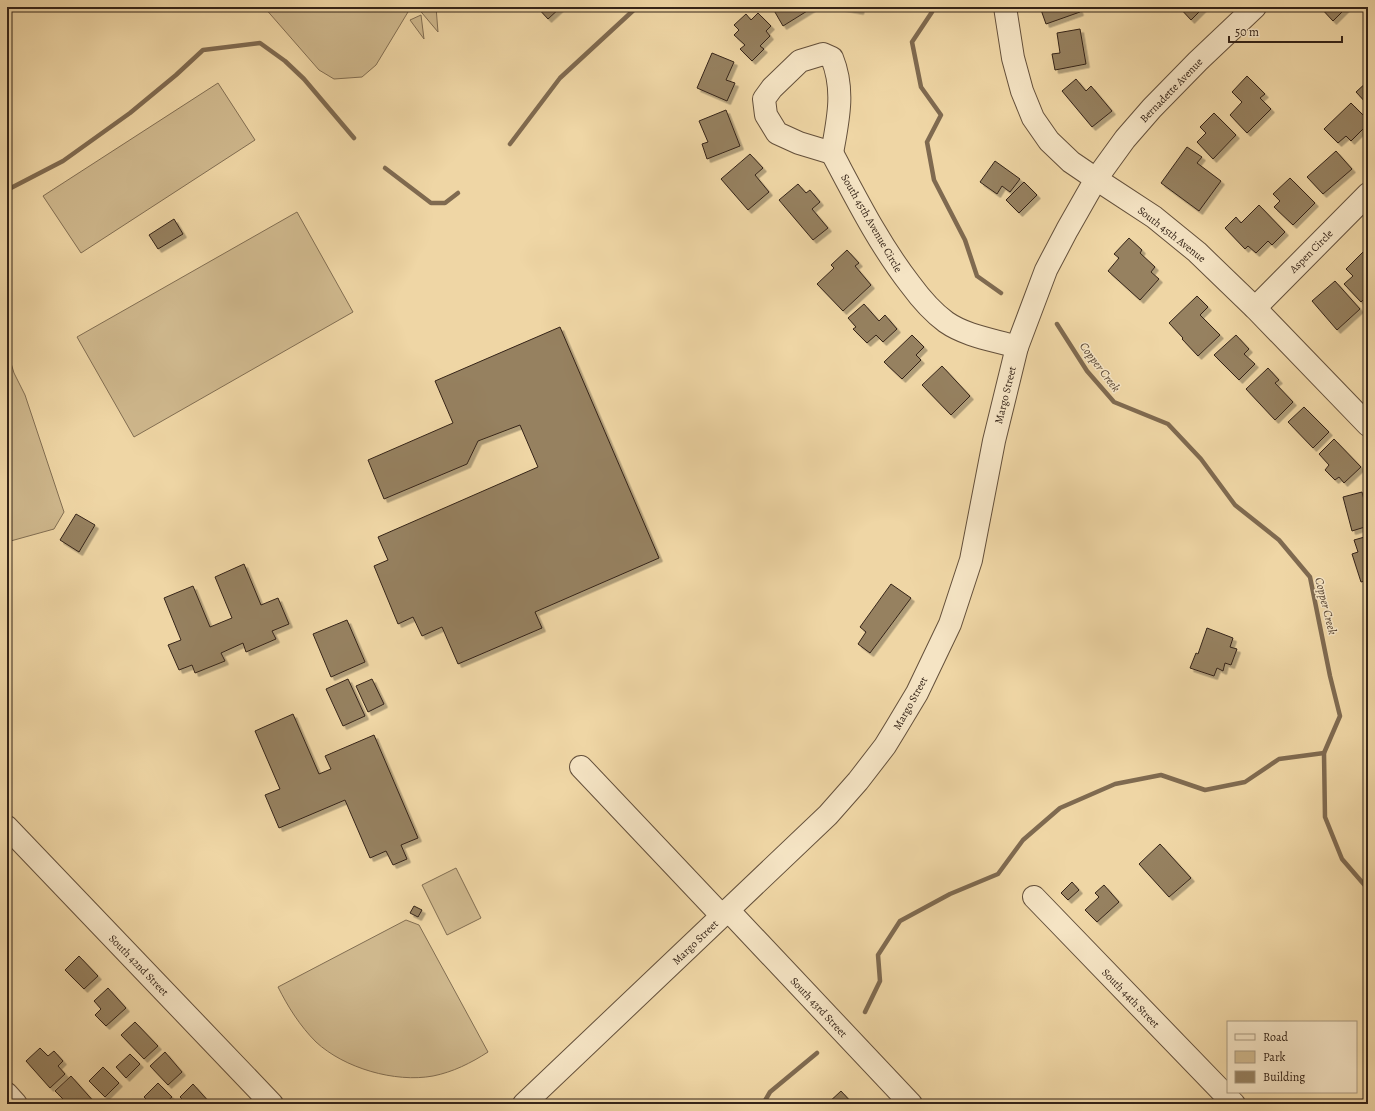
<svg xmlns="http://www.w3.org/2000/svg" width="1375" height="1111" viewBox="0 0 1375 1111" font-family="Alegreya,serif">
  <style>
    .green { fill: #cfb88d; stroke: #826e52 }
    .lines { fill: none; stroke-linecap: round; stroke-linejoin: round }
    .stream { stroke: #7f6a50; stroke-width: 4.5 }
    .building { fill: #968161; stroke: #352418; filter: url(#shadow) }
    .minor-casing { stroke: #64503b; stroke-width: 24 }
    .minor { stroke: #f5e4c4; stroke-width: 22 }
    .labels { text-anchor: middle; stroke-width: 3; stroke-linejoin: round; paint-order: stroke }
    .street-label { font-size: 11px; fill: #352418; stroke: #f5e4c4 }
    .water-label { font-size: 12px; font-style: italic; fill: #5a4734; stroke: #f5e4c4 }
  </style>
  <defs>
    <filter id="shadow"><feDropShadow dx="3.5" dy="3.5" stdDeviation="0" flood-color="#0004"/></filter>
  </defs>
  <rect width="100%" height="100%" fill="#efd6a5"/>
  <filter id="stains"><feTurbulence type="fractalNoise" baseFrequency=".005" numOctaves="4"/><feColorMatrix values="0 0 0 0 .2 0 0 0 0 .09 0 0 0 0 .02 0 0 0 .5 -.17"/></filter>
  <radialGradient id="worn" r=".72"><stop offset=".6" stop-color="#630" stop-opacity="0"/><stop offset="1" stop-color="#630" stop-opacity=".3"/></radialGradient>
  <g class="green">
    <path d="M 264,7 L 411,7 L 376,65 L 362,77 L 334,79 L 319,70 Z"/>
    <path d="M 417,7 L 436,7 L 438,32 Z"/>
    <path d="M 421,15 L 424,39 L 410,20 Z"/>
    <path d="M 218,83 L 255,140 L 81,253 L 43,196 Z"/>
    <path d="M 297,212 L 353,312 L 134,437 L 77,337 Z"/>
    <path d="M 7,350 L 14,373 L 25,395 L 64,512 L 54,529 L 7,542 Z"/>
    <path d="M 456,868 L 481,918 L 447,935 L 422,885 Z"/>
    <path d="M 406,920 L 419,925 L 488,1052 C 471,1063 453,1072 433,1076 C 395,1083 344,1068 316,1042 C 300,1026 288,1007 278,987 Z"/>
  </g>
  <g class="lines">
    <g class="stream">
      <path d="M 934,7 L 932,12 L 912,42 L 921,87 L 941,115 L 927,142 L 934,180 L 965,240 L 977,276 L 1001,293"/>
      <path d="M 510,144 L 560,78 L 637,7"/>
      <path d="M 385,168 L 431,203 L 445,203 L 458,193"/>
      <path d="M 7,190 L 63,161 L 130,113 L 176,75 L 203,50 L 260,43 L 285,61 L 304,79 L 354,138"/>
      <path d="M 1057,324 L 1087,371 L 1114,402 L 1168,424 L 1201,459 L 1235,505 L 1279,540 L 1310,577 L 1330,676 L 1340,716 L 1324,753 L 1325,817 L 1342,859 L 1368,889"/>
      <path d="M 865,1012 L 880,981 L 878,955 L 900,921 L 950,894 L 998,874 L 1023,840 L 1060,808 L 1115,784 L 1161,775 L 1205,790 L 1245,782 L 1279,759 L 1324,753"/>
      <path d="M 763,1104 L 770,1092 L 817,1053"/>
    </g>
  </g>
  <g class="building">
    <path d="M 537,7 L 561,7 L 548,19 Z"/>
    <path d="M 772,7 L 811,7 L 812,8 L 783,26 Z"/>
    <path d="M 839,7 L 861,7 L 860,11 Z"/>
    <path d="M 1040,7 L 1078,7 L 1080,12 L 1046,24 Z"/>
    <path d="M 1179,7 L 1204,7 L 1191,20 Z"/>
    <path d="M 1320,7 L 1347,7 L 1333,21 Z"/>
    <path d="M 758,13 L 771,26 L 766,31 L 770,36 L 760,46 L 764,49 L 752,61 L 740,49 L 745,45 L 734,35 L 739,30 L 734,25 L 746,14 L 751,20 Z"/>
    <path d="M 1080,29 L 1086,64 L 1055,70 L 1052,54 L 1060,53 L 1057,33 Z"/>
    <path d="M 712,53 L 734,62 L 726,80 L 735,83 L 727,101 L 697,88 Z"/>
    <path d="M 1247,76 L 1265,94 L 1260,98 L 1271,109 L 1247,133 L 1230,115 L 1242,102 L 1232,92 Z"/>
    <path d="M 1076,79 L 1086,91 L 1091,86 L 1112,111 L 1092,127 L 1062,91 Z"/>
    <path d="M 1368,81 L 1368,105 L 1356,92 Z"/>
    <path d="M 1351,103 L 1368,120 L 1368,124 L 1351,141 L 1346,136 L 1338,143 L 1324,129 Z"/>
    <path d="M 726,110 L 740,146 L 707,159 L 702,144 L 708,142 L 699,121 Z"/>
    <path d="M 1214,113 L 1236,135 L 1213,159 L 1197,142 L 1206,133 L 1200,127 Z"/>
    <path d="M 1187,147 L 1202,157 L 1197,163 L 1221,181 L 1199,211 L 1161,183 Z"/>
    <path d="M 1336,151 L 1352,169 L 1323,194 L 1307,177 Z"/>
    <path d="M 750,154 L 763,168 L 755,175 L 769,192 L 748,210 L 721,179 Z"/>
    <path d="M 995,161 L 1020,179 L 1010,192 L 1002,186 L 997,194 L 980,182 Z"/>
    <path d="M 1290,178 L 1315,203 L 1293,225 L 1274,207 L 1280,201 L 1273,194 Z"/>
    <path d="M 1024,182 L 1037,195 L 1019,213 L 1006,200 Z"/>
    <path d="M 798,184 L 806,193 L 810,190 L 820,202 L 812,209 L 828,228 L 813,240 L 779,200 Z"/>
    <path d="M 1259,205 L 1285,232 L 1272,245 L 1268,241 L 1256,253 L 1248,246 L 1245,249 L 1225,228 L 1236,217 L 1241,223 Z"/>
    <path d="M 174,219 L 183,234 L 158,249 L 149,235 Z"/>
    <path d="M 1129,238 L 1142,250 L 1140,253 L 1155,267 L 1151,272 L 1159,279 L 1140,300 L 1108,271 L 1119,258 L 1114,254 Z"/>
    <path d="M 847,250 L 859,263 L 855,266 L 871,285 L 843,311 L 817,284 L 834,268 L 831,265 Z"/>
    <path d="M 1363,252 L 1368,257 L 1368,295 L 1361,302 L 1344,284 L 1353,276 L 1346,269 Z"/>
    <path d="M 1335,281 L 1360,309 L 1337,330 L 1312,301 Z"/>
    <path d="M 1197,296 L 1208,307 L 1200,315 L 1220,335 L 1198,356 L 1182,339 L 1183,338 L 1169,323 Z"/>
    <path d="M 864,304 L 879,321 L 885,315 L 897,329 L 883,342 L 876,335 L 867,343 L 853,329 L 856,327 L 848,318 Z"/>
    <path d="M 560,327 L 659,558 L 535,612 L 542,628 L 458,664 L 442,627 L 422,636 L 413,617 L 398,624 L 374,566 L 388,560 L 378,537 L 538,467 L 520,425 L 478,441 L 467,464 L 384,499 L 368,460 L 453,423 L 435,381 Z"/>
    <path d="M 912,335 L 924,347 L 916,355 L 921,360 L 902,379 L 884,362 Z"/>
    <path d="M 1236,335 L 1249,349 L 1244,354 L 1255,364 L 1239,380 L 1214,355 Z"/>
    <path d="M 942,366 L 970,396 L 951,415 L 922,385 Z"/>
    <path d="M 1268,368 L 1279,380 L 1275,383 L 1293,402 L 1275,420 L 1246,389 Z"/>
    <path d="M 1304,407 L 1329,432 L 1313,448 L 1288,422 Z"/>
    <path d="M 1334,439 L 1361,467 L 1344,483 L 1339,477 L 1335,480 L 1325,470 L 1329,465 L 1319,454 Z"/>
    <path d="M 1362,492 L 1365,504 L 1368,503 L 1368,526 L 1352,531 L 1343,497 Z"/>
    <path d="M 76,514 L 95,525 L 79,552 L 60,540 Z"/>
    <path d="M 1368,536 L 1368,580 L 1361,582 L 1352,554 L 1358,552 L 1354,540 Z"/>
    <path d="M 244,564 L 261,605 L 278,598 L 289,624 L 272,631 L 276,639 L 246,652 L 243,643 L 221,653 L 225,661 L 195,673 L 192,665 L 179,670 L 168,645 L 181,640 L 164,598 L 193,586 L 210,627 L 232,618 L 215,577 Z"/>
    <path d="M 891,584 L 911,598 L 870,653 L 858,644 L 866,632 L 860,627 Z"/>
    <path d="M 347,620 L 365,662 L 331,677 L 313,634 Z"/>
    <path d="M 1207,628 L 1233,638 L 1230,647 L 1237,649 L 1231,665 L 1225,663 L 1223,671 L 1217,668 L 1214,676 L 1190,668 L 1196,653 L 1198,654 Z"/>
    <path d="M 348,679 L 365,716 L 343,726 L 326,689 Z"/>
    <path d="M 372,679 L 384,704 L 368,712 L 356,686 Z"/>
    <path d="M 293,714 L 319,774 L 331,769 L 325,756 L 374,735 L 418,838 L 401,845 L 407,859 L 393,865 L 386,851 L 370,858 L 345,800 L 279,828 L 265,795 L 280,789 L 255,731 Z"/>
    <path d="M 1160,844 L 1191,878 L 1169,897 L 1139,864 Z"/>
    <path d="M 1072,882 L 1079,890 L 1068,900 L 1061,893 Z"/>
    <path d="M 1104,885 L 1119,902 L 1097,922 L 1085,910 L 1099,897 L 1095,893 Z"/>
    <path d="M 414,906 L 422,910 L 418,917 L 410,913 Z"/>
    <path d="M 79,956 L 98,976 L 84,989 L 65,970 Z"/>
    <path d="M 108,988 L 126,1008 L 106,1026 L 95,1015 L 101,1009 L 94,1001 Z"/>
    <path d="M 135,1022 L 158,1046 L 144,1059 L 121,1035 Z"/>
    <path d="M 40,1048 L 48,1056 L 54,1051 L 63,1061 L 58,1066 L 65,1074 L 50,1088 L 26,1061 Z"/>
    <path d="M 165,1052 L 182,1072 L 168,1085 L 150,1066 Z"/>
    <path d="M 130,1054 L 140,1064 L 126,1078 L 116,1067 Z"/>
    <path d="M 103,1067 L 119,1083 L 105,1097 L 89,1081 Z"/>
    <path d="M 71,1076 L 96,1104 L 68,1104 L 55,1091 Z"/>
    <path d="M 158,1083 L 172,1097 L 164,1104 L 151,1104 L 144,1097 Z"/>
    <path d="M 193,1084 L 211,1104 L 187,1104 L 180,1097 Z"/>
    <path d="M 841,1091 L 853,1104 L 827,1104 Z"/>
  </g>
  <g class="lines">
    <g class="minor-casing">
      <g id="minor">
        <path d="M 1005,7 L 1013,58 L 1022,91 L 1033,118 L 1049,141 L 1071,162 L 1096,179 L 1154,217 L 1197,252 L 1255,308 L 1368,425"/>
        <path d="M 823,54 L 832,58 C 845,90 838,120 832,153 L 799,143 L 777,133 L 766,115 L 764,99 L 772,88 L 800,61 Z"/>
        <path d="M 832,153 C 856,198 879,244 910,284 C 921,299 931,311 946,322 C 966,336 994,340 1017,347"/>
        <path d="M 1255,308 L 1368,194"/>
        <path d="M 581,767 L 722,916"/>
        <path d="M 7,827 L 272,1104"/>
        <path d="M 1034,897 L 1234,1104"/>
        <path d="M 728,910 L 911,1104"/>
        <path d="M 7,1094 L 16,1104"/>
        <path d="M 524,1104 L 828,815 L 858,781 L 885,746 L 896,728 L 917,693 L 950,624 L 971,560 L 994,441 L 1017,347 L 1046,270 L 1067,230 L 1096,179 L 1125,139 L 1152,108 L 1198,61 L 1255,7"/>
      </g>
    </g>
    <use href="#minor" class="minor"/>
  </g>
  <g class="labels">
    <g class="street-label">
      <text transform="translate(1171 90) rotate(-46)" y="4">Bernadette Avenue</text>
      <text transform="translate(872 223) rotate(60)" y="4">South 45th Avenue Circle</text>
      <text transform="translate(1172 234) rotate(38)" y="4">South 45th Avenue</text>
      <text transform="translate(1311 251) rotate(-45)" y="4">Aspen Circle</text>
      <text transform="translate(1005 395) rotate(-76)" y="4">Margo Street</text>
      <text transform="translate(910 703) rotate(-61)" y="4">Margo Street</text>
      <text transform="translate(695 942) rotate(-44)" y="4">Margo Street</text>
      <text transform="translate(139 965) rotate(46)" y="4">South 42nd Street</text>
      <text transform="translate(1131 998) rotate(46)" y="4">South 44th Street</text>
      <text transform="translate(819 1007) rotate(47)" y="4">South 43rd Street</text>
    </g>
    <g class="water-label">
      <text transform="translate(1100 367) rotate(53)" y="4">Copper Creek</text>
      <text transform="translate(1326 606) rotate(76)" y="4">Copper Creek</text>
    </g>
  </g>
  <rect width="1375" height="1111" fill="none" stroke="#efd6a5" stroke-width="24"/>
  <rect x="8" y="8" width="1359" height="1095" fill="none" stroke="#352418" stroke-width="2"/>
  <rect x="12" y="12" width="1351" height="1087" fill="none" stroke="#352418"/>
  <rect x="1227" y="1021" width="130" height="72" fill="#f5e4c4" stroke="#a8977f"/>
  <rect x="1235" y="1034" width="20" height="6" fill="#f5e4c4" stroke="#a8977f"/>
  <text x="1263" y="1041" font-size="12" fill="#352418">Road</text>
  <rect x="1235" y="1051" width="20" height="12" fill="#cfb88d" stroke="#a8977f"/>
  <text x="1263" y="1061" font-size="12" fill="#352418">Park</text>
  <rect x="1235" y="1071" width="20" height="12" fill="#968161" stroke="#a8977f"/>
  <text x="1263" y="1081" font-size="12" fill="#352418">Building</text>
  <path d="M1229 36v6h113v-6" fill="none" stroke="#352418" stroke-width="2"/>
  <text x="1235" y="36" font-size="12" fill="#352418" stroke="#f5e4c4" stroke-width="3" paint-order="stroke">50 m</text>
  <rect width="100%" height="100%" filter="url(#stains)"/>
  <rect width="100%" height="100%" fill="url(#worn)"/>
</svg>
